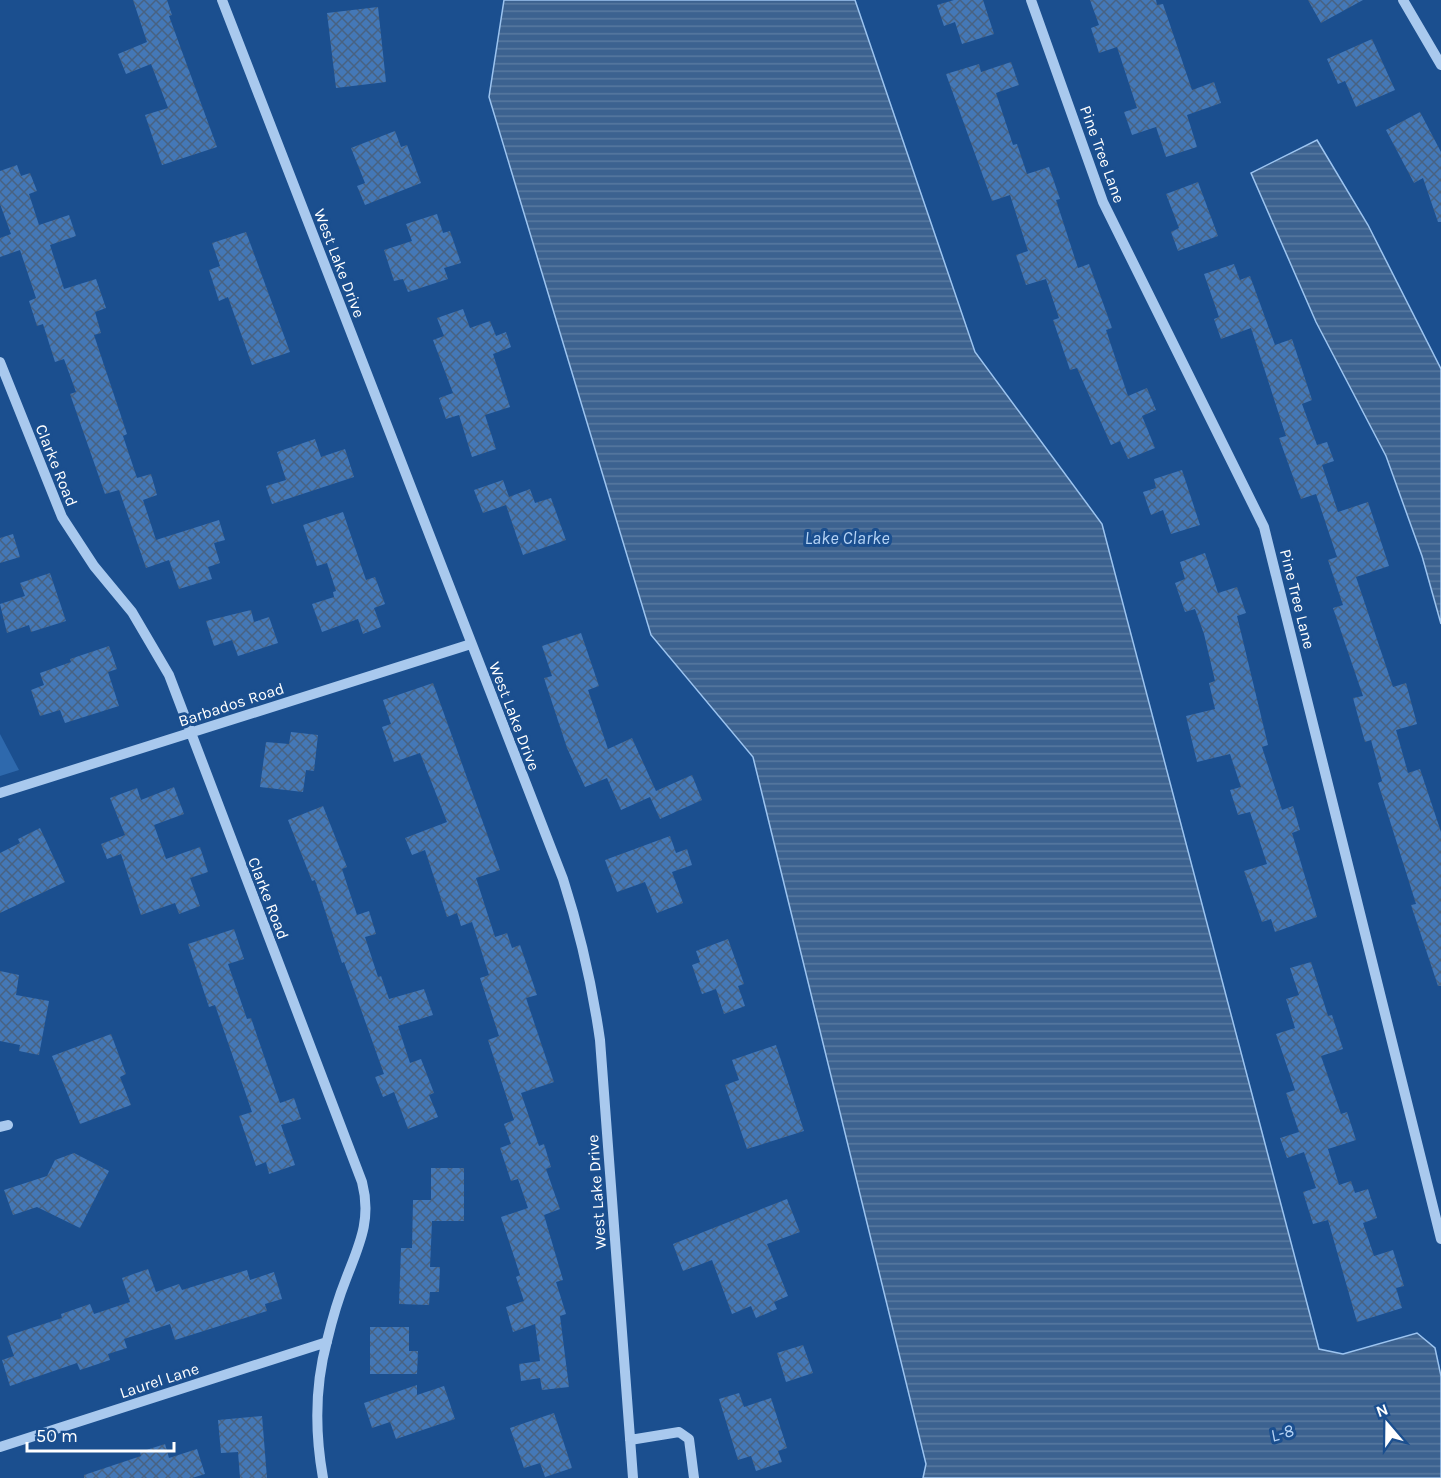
<svg xmlns="http://www.w3.org/2000/svg" width="1441" height="1478" font-family="Karla,sans-serif">
  <defs>
    <pattern id="water-rules" width="6" height="5" patternUnits="userSpaceOnUse" patternTransform="scale(1.5)"><rect width="6" height="5" fill="#3c6290"/><path d="M0 2.5h6" fill="none" stroke="#597aa1"/></pattern>
    <pattern id="building-cross-hatch" width="8" height="8" patternUnits="userSpaceOnUse" patternTransform="scale(1.5)"><rect width="8" height="8" fill="#4478b7"/><path d="M0 0l8 8M0 8l8-8" fill="none" stroke="#486282"/></pattern>
  </defs>
  <rect width="100%" height="100%" fill="#1b4f8f"/>
  <path fill="#2e69ad" d="M0 734 19 770 0 776Z"/>
  <path fill="url(#water-rules)" stroke="#9cc4f0" stroke-width="1.5" d="M504 0H855L975 352 1102 524 1319 1349 1343 1354 1417 1333 1435 1348 1441 1376V1478H923L926 1464 753 757 651 635 489 97Z
    M1317 140 1368 225 1441 369V624L1422 556 1386 456 1316 322 1251 173Z"/>
  <path fill="url(#building-cross-hatch)" d="M133 0H167L172 15 169 16 217 147 162 165 145 115 168 108 151 64 126 74 118 54 147 42Z
    M954 0H983L994 34 962 44 955 22 944 26 937 5Z
    M1090 0H1156L1157 5 1163 4 1192 90 1214 82 1221 103 1187 115 1197 147 1166 157 1156 127 1132 135 1124 112 1137 108 1117 47 1099 53 1091 28 1099 25Z
    M1308 0H1363L1321 23Z
    M378 7 386 82 336 88 327 13Z
    M1372 39 1395 90 1356 107 1345 81 1338 84 1327 59Z
    M1011 62 1019 85 996 93 1013 145 1017 144 1027 174 1049 167 1060 199 1056 200 1078 268 1089 264 1103 303 1112 328 1106 330 1128 396 1147 388 1156 410 1142 416 1155 448 1128 459 1120 441 1111 445 1077 368 1070 370 1053 320 1059 318 1046 279 1026 285 1016 255 1028 251 1010 195 992 201 946 74 979 64 981 72Z
    M1420 112 1441 152V222H1438L1423 178 1414 183 1386 130Z
    M395 131 401 147 407 145 421 183 365 205 357 186 365 183 351 148Z
    M17 165 21 176 30 173 37 191 29 194 39 225 69 215 76 236 50 245 64 289 96 279 106 308 95 312 101 333 94 335 127 434 123 436 137 478 151 474 157 495 143 500 156 540 219 520 225 540 214 543 220 563 208 567 212 579 179 589 169 560 146 568 119 490 105 494 70 394 76 392 64 359 55 362 43 324 37 326 29 301 36 298 20 250 0 257V238L11 234 0 204V171Z
    M1198 182 1218 236 1178 251 1171 232 1179 228 1166 194Z
    M437 214 443 233 450 231 461 263 444 268 448 279 408 292 403 279 394 281 384 250 412 241 406 224Z
    M246 232 290 352 252 365 228 297 219 301 209 270 220 266 212 243Z
    M1234 264 1240 280 1250 276 1275 345 1292 339 1312 400 1302 404 1317 445 1327 442 1334 461 1322 465 1338 512 1368 502 1389 566 1356 577 1393 687 1406 683 1417 724 1396 730 1408 773 1420 769 1441 832V986H1438L1411 905 1416 904 1378 783 1382 781 1371 740 1365 742 1353 698 1363 696 1333 608 1343 605 1328 560 1337 557 1316 494 1301 499 1279 438 1286 436 1251 328 1221 339 1214 319 1219 317 1204 274Z
    M463 309 470 328 490 321 496 336 506 332 511 347 493 354 510 407 485 415 496 449 472 457 459 415 446 419 439 398 453 393 433 340 444 336 437 318Z
    M315 439 321 457 345 449 354 477 272 504 266 486 286 480 277 452Z
    M1182 470 1200 525 1171 534 1163 510 1151 515 1143 492 1156 488 1154 479Z
    M503 480 509 497 530 489 535 503 551 498 566 540 523 555 506 505 483 513 474 490Z
    M343 512 366 580 375 577 385 604 374 608 381 627 363 634 358 619 322 632 312 604 334 597 333 592 336 591 327 563 317 566 303 525Z
    M13 534 20 557 0 563V538Z
    M1205 553 1218 593 1237 587 1246 613 1237 616 1268 745 1262 747 1282 810 1293 806 1300 830 1292 833 1317 917 1275 932 1271 919 1262 922 1244 871 1267 864 1250 812 1238 815 1230 790 1241 787 1230 754 1197 762 1186 716 1215 709 1209 683 1215 681 1204 634 1195 609 1185 612 1175 583 1185 579 1180 562Z
    M50 573 66 621 31 632 29 625 7 633 0 604 25 596 20 583Z
    M251 610 254 622 269 617 278 643 238 656 232 640 214 646 206 621Z
    M581 633 599 686 588 690 608 749 632 738 656 791 692 775 702 800 660 819 650 797 621 810 607 778 585 787 567 748 544 678 552 676 542 646Z
    M109 646 117 669 108 672 119 706 65 723 60 710 40 716 31 690 44 685 40 673 71 662 70 659Z
    M433 683 500 870 476 878 495 937 507 933 512 948 520 945 537 995 526 998 554 1082 521 1093 539 1146 544 1144 551 1167 546 1169 560 1209 544 1215 563 1280 556 1282 566 1314 560 1316 569 1387 542 1390 540 1378 521 1381 519 1364 540 1361 535 1324 513 1332 506 1307 524 1301 516 1277 520 1275 501 1217 528 1208 518 1179 511 1181 500 1148 511 1144 504 1124 514 1120 488 1040 499 1036 480 978 489 975 472 922 461 926 457 913 447 917 425 850 412 855 405 838 447 822 420 753 394 762 382 727 391 724 383 700Z
    M291 732 318 735 314 771 306 770 303 792 260 787 266 742 289 744Z
    M174 787 184 814 154 825 166 859 200 847 208 872 190 878 200 906 179 914 175 903 141 915 121 854 107 859 101 844 125 835 110 798 137 788 141 800Z
    M323 806 347 867 342 869 357 915 369 911 376 934 365 937 378 977 381 976 389 999 424 989 433 1015 398 1026 410 1063 421 1059 434 1093 429 1095 438 1117 408 1129 394 1092 383 1097 375 1077 384 1074 344 962 342 963 315 880 312 881 288 820Z
    M40 828 65 882 0 913V853L20 843 18 839Z
    M670 836 676 853 687 849 692 865 672 872 683 903 657 913 645 882 617 892 605 860Z
    M234 929 244 959 228 964 247 1019 251 1018 280 1103 294 1098 301 1119 281 1125 295 1165 269 1174 266 1162 256 1166 239 1116 252 1112 215 1005 209 1007 188 944Z
    M728 939 744 984 738 986 745 1006 724 1014 716 989 702 994 692 965 700 962 696 951Z
    M1311 962 1328 1016 1332 1015 1343 1049 1321 1056 1341 1114 1347 1112 1356 1140 1328 1149 1339 1185 1351 1181 1355 1193 1368 1189 1377 1218 1363 1223 1374 1256 1393 1250 1404 1286 1396 1288 1402 1308 1357 1322 1328 1220 1313 1224 1303 1192 1316 1188 1304 1152 1287 1158 1280 1138 1299 1132 1286 1093 1295 1090 1276 1034 1295 1028 1286 999 1299 995 1290 968Z
    M0 971 19 975 16 995 49 1001 39 1055 19 1051 20 1045 0 1041Z
    M111 1034 126 1074 120 1077 131 1105 80 1124 52 1056Z
    M776 1045 804 1131 747 1149 725 1085 739 1080 732 1060Z
    M74 1153 109 1171 80 1228 37 1207 13 1215 4 1190 47 1176 55 1160Z
    M431 1168H464V1221H432L430 1267H440L439 1292H430L429 1305 399 1304 401 1248H412L413 1200H431Z
    M787 1199 800 1232 767 1244 788 1296 774 1302 777 1309 756 1318 751 1306 732 1314 712 1260 683 1271 673 1244Z
    M148 1269 156 1292 179 1284 182 1290 247 1270 250 1280 274 1272 282 1299 265 1304 267 1311 175 1340 170 1324 124 1339 127 1348 108 1354 110 1360 80 1370 77 1363 10 1386 2 1360 14 1356 7 1336 62 1318 61 1314 90 1304 94 1314 130 1302 122 1278Z
    M370 1327H409V1351H418L417 1374H370Z
    M803 1345 813 1373 786 1382 777 1353Z
    M417 1385V1395L444 1386 455 1419 396 1439 390 1422 372 1428 364 1403Z
    M739 1393 744 1407 771 1398 787 1448 778 1451 782 1462 756 1471 751 1456 738 1460 719 1399Z
    M554 1413 572 1468 545 1477 540 1463 524 1468 510 1428Z
    M262 1416 267 1478H240L238 1452 221 1453 218 1420Z
    M165 1444 169 1458 197 1449 205 1474 192 1478H84V1475L141 1456 140 1452Z"/>
  <g fill="none" stroke-linecap="round" stroke-linejoin="round">
    <path stroke="#a9c9ee" stroke-width="10" d="M222 0 563 879C580 932 592 984 600 1040L633 1478
      M1031 0 1103 202 1264 527 1441 1239
      M1403 0 1441 65
      M0 362 62 517 94 566 132 612 169 675 362 1182C372 1220 359 1245 346 1279 338 1299 332 1320 327 1341 315 1385 315 1433 323 1478
      M0 793 471 644
      M0 1127 8 1125
      M630 1440 679 1432 689 1439 694 1478
      M0 1447 327 1342"/>
  </g>
  <g text-anchor="middle" stroke-width="6" stroke-linejoin="round" paint-order="stroke">
    <g font-size="16" fill="#fff" stroke="#1b4f8f">
      <text transform="translate(1103 154) rotate(70)" y="6">Pine Tree Lane</text>
      <text transform="translate(340 263) rotate(69)" y="6">West Lake Drive</text>
      <text transform="translate(57 465) rotate(68)" y="6">Clarke Road</text>
      <text transform="translate(1298 599) rotate(76)" y="6">Pine Tree Lane</text>
      <text transform="translate(231 704) rotate(-18)" y="6">Barbados Road</text>
      <text transform="translate(515 716) rotate(69)" y="6">West Lake Drive</text>
      <text transform="translate(269 898) rotate(69)" y="6">Clarke Road</text>
      <text transform="translate(596 1192) rotate(-94)" y="6">West Lake Drive</text>
      <text transform="translate(159 1380) rotate(-18)" y="6">Laurel Lane</text>
    </g>
    <g font-size="18" font-style="italic" fill="#b5d3f5" stroke="#1b4f8f">
      <text x="847" y="544">Lake Clarke</text>
      <text transform="translate(1282 1433) rotate(-16)" y="6">L-8</text>
    </g>
  </g>
  <g transform="translate(1387 1424) rotate(340)" stroke="#1b4f8f" stroke-width="4.5" paint-order="stroke">
  <path d="M0-4.5L10 22L0 15L-10 22Z" fill="#ffffff"/>
  <text y="-9" font-size="16" font-weight="bold" text-anchor="middle" fill="#ffffff">N</text>
  </g>
  <path d="M27 1442v9h147v-9" fill="none" stroke="#ffffff" stroke-width="3"/>
  <text x="36" y="1442" font-size="18" fill="#ffffff" stroke="#1b4f8f" stroke-width="4.5" paint-order="stroke">50 m</text>
</svg>
